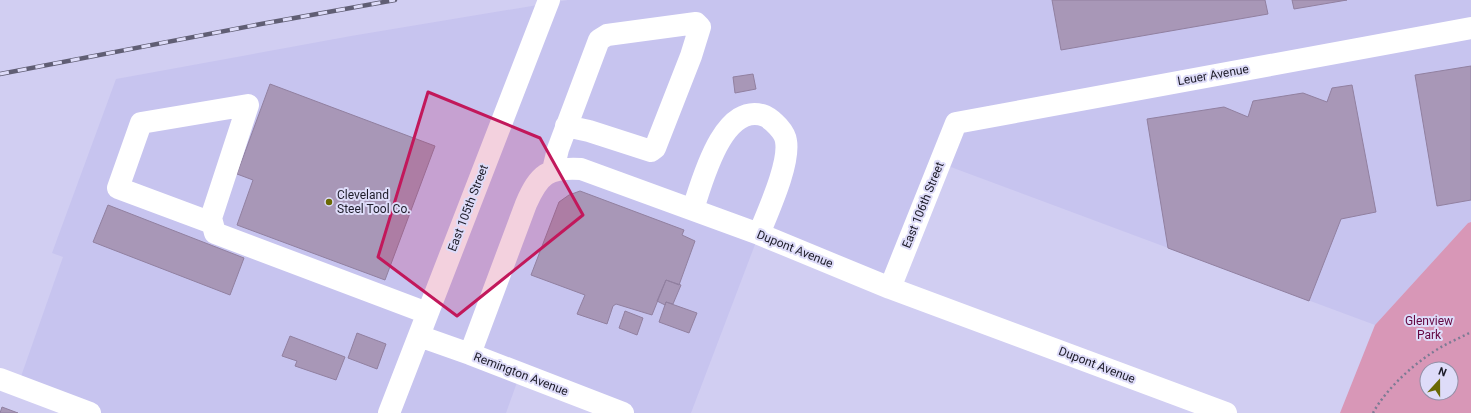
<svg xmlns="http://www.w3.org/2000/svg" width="1471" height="413" font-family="Roboto,sans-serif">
  <rect width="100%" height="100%" fill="#d1cef2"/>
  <path fill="#c7c4ef" d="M568 0H1471V222L1468 223 1375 325 940 163 890 288 759 234 691 413H623L520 374 506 413H90L18 385 63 257 52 253 116 79 351 36Z"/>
  <path fill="#d897b7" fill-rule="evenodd" d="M1471 222V413H1340L1375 325 1468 223ZM1427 369H1451V393H1427Z"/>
  <path fill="#a897b7" stroke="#9180a0" d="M1052 0H1265L1268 14 1061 50Z
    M1292 0H1347L1294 9Z
    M1471 66V200L1437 206 1415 75Z
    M753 74 756 89 735 93 733 77Z
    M270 84 435 146 385 280 237 225 253 180 237 174Z
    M1352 85 1376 212 1341 219 1309 301 1168 248 1147 119 1224 107 1248 117 1253 101 1303 93 1327 102 1332 88Z
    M580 191 684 230 682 235 695 241 679 285 666 280 652 315 616 304 613 306 607 324 577 314 585 295 531 275 559 202 569 195Z
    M108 205 244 258 230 295 93 242Z
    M666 280 681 285 673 304 666 302 665 305 657 301Z
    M666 302 697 313 689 333 659 322Z
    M625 311 643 318 637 335 619 328Z
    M357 333 386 344 377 369 348 358Z
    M290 336 345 357 336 380 295 366 297 361 282 356Z
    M2 407 18 413H0Z"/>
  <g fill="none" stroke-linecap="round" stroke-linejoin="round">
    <path stroke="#7d7b94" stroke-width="2.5" stroke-dasharray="2 3" stroke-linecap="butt" d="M1373 413C1387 387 1418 360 1443 346 1452 341 1462 337 1471 332"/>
    <path stroke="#fff" stroke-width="22" d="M553 170 558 149 599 40 607 35 696 23 700 27 691 56 655 148 651 151 589 131 566 126
      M693 209C702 182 723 100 765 116 773 120 785 132 786 141 790 164 768 211 759 234
      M212 223 118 188 141 123 248 105 211 218 215 233 427 313
      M890 288 956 123 1471 28
      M419 336 470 354 623 413
      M470 354 526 204C539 174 548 167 581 169L759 234 890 288 1226 413
      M0 379 90 413
      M389 413 549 0"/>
    <g stroke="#605e74" stroke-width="4.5">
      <path id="rail" d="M0 74 261 24 395 0"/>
    </g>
    <use href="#rail" stroke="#dedcf9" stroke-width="3" stroke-dasharray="9" stroke-linecap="butt"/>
  </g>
  <path fill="#c2185b" fill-opacity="0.2" stroke="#c2185b" stroke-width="3" stroke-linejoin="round" d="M428 92 540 138 583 215 457 316 378 257Z"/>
  <circle fill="#6a6903" stroke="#dedcf9" stroke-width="1.5" cx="329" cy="202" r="4"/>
  <g text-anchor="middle" stroke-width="4" stroke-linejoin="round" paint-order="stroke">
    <g font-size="12" fill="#1d1c29" stroke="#dedcf9">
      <text transform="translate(1213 75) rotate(-10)" y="4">Leuer Avenue</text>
      <text transform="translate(923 205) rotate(-68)" y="4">East 106th Street</text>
      <text transform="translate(468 208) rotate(-69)" y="4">East 105th Street</text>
      <text transform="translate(795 249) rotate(22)" y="4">Dupont Avenue</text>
      <text transform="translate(1097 365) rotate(21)" y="4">Dupont Avenue</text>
      <text transform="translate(521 374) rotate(21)" y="4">Remington Avenue</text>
    </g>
    <g font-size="12" fill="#1d1c29" stroke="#dedcf9" text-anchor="start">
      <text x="337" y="199">Cleveland<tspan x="337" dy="14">Steel Tool Co.</tspan></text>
    </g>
    <g font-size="12" fill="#630842" stroke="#dedcf9">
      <text x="1429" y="325">Glenview<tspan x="1429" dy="14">Park</tspan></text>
    </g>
  </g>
  <g transform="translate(1439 381) rotate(21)"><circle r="19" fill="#dedcf9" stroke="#918fa6"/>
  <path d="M0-3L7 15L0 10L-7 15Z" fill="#6a6903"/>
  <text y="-6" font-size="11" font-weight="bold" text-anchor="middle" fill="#1d1c29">N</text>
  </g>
</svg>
